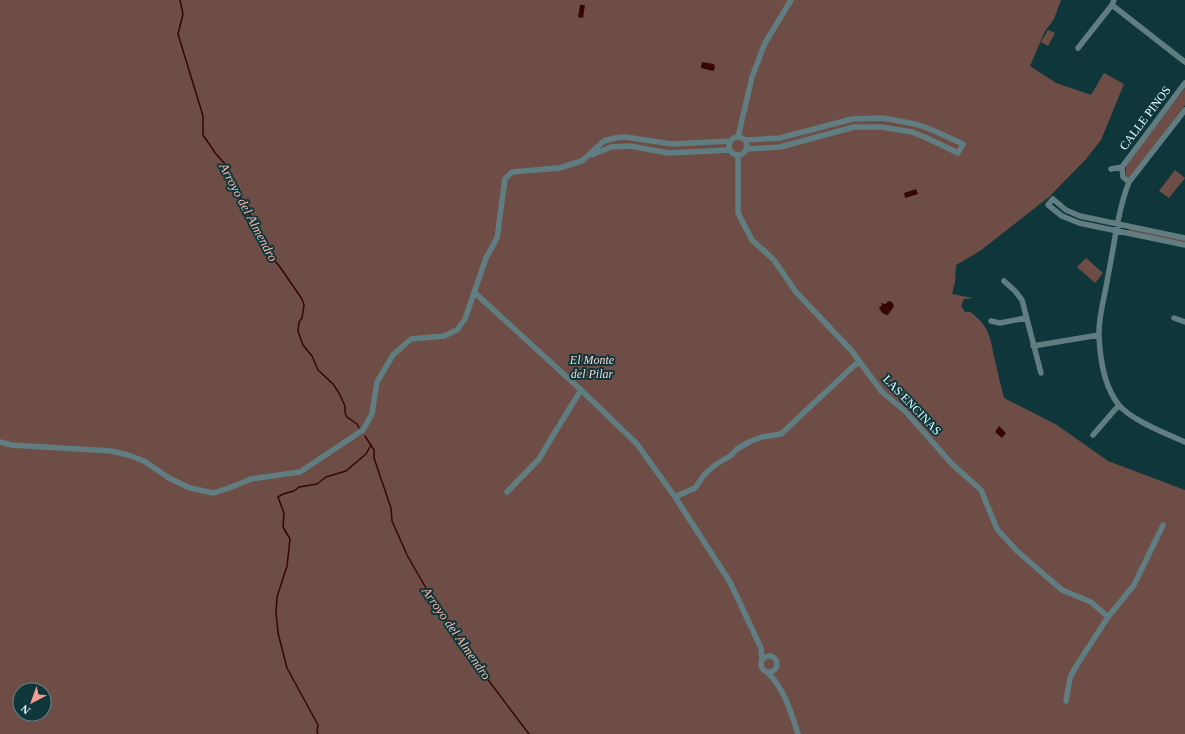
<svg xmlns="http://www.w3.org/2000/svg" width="1185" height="734" font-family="'Times New Roman',serif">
  <rect width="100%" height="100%" fill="#0f373b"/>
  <path fill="#6f4d47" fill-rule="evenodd" d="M0 0H1061L1054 19 1045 31 1030 66 1056 83 1091 95 1104 73 1124 84 1101 140 1086 159 1049 197 980 251 956 265 955 282 952 294 973 298 964 299 961 306 965 312C970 311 973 313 976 317 991 329 991 344 995 361 998 374 1001 386 1004 398L1057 425 1108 461 1185 490V734H0ZM20 690H44V714H20Z
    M1048 30 1055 33 1048 46 1041 42Z
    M1185 88V105L1129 179 1126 176V165Z
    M1175 170 1185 178 1169 198 1159 191Z
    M1130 229 1185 240V243L1129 232 1128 230Z
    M1086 258 1103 273 1095 283 1077 267Z"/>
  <path fill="#360603" d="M580 5H585L583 18 578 17Z
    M702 62 714 64 715 68 713 71 701 68Z
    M916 189 918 194 905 198 904 193Z
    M889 301 892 302 894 306 888 315C883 315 880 311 879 307L882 306 881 303 885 304Z
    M999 426 1006 433 1002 438 995 432Z"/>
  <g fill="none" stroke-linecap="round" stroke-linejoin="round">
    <path stroke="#360603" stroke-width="1.5" d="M180 0 183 14 178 34 203 116V135L216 154 225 164 239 190 242 203 250 215 268 253 280 267 302 299 304 305 302 318 299 322 298 331 303 345 312 356 318 370 333 384 339 393 345 406V413L347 417 357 424 359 428
      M365 436 374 450V458L391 508 392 521 407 555 438 609 470 656 529 734
      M318 734 317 731 318 725 287 668 278 633 276 612 277 597 287 566 290 539 283 527 284 513 278 497 283 494 294 491 299 487 317 484 326 477 346 471 366 454 371 445"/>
    <path stroke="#607e81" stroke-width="5.5" d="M1112 5 1185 62
      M1078 48 1112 5 1114 0
      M1185 110 1129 182C1118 209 1114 247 1108 276 1105 296 1098 317 1099 336 1100 359 1104 387 1119 405 1131 420 1167 434 1185 442
      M738 137 752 77 765 43 791 0
      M729 146a9 9 0 1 1 18 0a9 9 0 1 1-18 0Z
      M745 140 780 138 852 119 883 118 915 124 930 129 963 144 958 153 927 138 912 132 881 127H854L780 147 746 149
      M592 155 611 147 630 146 668 153 730 150
      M738 155V213L752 240 774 260 796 292 851 350 882 392 905 411 952 464 981 490 997 529 1017 551 1062 590 1091 602 1108 617
      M1122 167 1123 177 1129 182
      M1111 169 1122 167 1185 83
      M1185 238 1080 216 1066 210 1053 199 1048 205 1062 216 1079 223 1185 245
      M1004 281 1015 291 1022 300 1041 373
      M474 292 581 390 637 444 675 497 730 582 761 648 762 661
      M1174 318 1185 322
      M991 321 1000 323 1026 318
      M1033 346 1099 335
      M1093 435 1119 405
      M0 442 11 445 111 451 128 455 144 461 169 478 190 488 213 493 229 488 251 479 300 472 363 430 372 414 377 382 393 355 411 339 444 336 457 330 465 319 486 258 497 238 505 179 512 172 559 168 582 161 604 141 615 138 625 137 672 144 730 141
      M507 492 539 459 552 437 581 390
      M675 497 695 488 704 475 715 465 730 456 737 449 749 442 762 437 781 434 859 361
      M761 664a8 8 0 1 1 16 0a8 8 0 1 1-16 0Z
      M767 672C784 688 791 712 798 734
      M1066 701 1070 678 1075 668 1108 617 1134 585 1163 525"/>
  </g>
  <g text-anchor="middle" stroke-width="4" stroke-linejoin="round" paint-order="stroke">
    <g font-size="12" fill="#e5fafc" stroke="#0f373b">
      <text transform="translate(1145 118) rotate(-53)" y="4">CALLE PINOS</text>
      <text transform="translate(912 405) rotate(46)" y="4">LAS ENCINAS</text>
    </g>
    <g font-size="12" font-style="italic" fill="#f7d3cc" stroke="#0f373b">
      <text x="592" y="364">El Monte<tspan x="592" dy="14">del Pilar</tspan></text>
    </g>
    <g font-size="13" font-style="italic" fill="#fdb6aa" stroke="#0f373b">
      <text transform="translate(249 212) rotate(62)" y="5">Arroyo del Almendro</text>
      <text transform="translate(457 633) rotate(55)" y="5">Arroyo del Almendro</text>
    </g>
  </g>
  <g transform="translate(32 702) rotate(221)"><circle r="19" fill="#0f373b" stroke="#658588"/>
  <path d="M0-3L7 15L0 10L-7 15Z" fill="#f59d8e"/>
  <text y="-6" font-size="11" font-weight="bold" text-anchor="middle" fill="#e5fafc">N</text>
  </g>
</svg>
